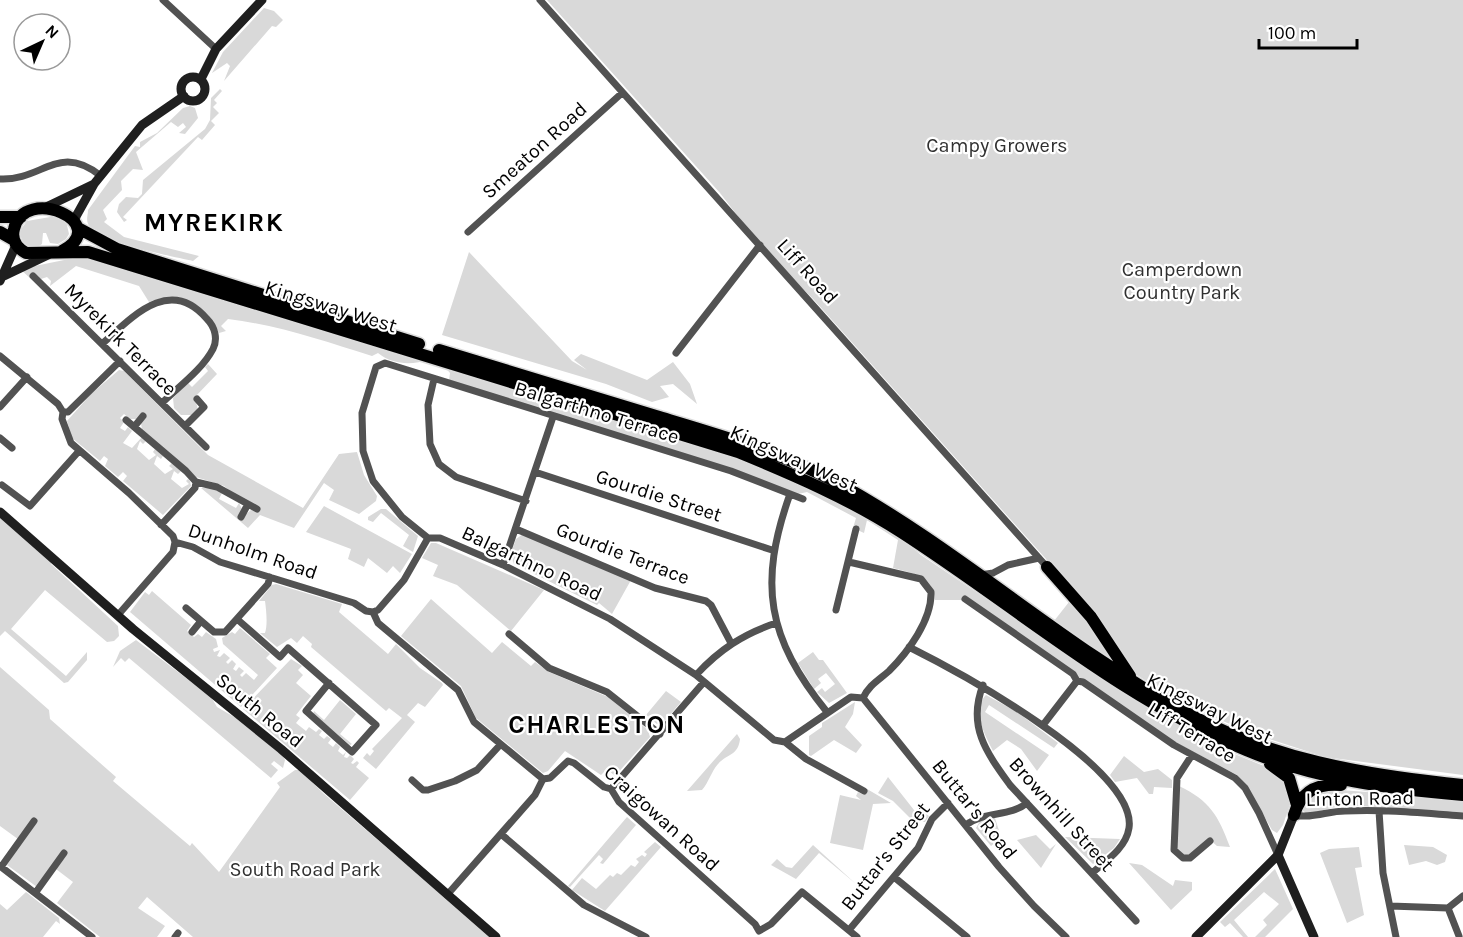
<svg xmlns="http://www.w3.org/2000/svg" width="1463" height="937" font-family="Karla,sans-serif">
  <rect width="100%" height="100%" fill="#fff"/>
  <path fill="#d9d9d9" d="M547 0H1463V775L1325 757 1254 734 1182 704 1137 675 1089 607 814 300 760 245 720 193Z
    M264 8 274 11 283 20 276 27 272 26 224 81 230 66 227 63 212 73 223 52Z
    M220 89 222 91 214 100 217 103 213 107 219 113 211 121 215 125 202 140 198 137 123 217 127 220 124 222 117 212 119 204 126 197 138 198 142 194 143 180 205 129 210 120 211 98Z
    M190 106 195 108 198 118 185 134 179 133 186 127 183 123 178 127 171 122 136 152 143 170 133 169 121 181 122 190 103 210 107 219 104 222 124 237 199 256 193 261C172 256 98 243 88 224 86 219 88 215 88 210L135 146 140 147V142L157 133 183 108Z
    M56 216 66 221 69 234 66 239 58 244 50 243 46 233H43L42 244 36 248 24 245 19 232 27 221Z
    M469 252 572 361 587 370 574 360 581 354 647 380 673 362 690 384 697 404 673 384 660 386 669 397 652 402 606 384 442 335Z
    M80 257 97 261 429 360C411 365 393 365 378 353L372 356C324 341 278 325 228 319L221 326 226 331 219 333C204 305 180 290 149 302L139 286 76 266 50 286 51 281 47 277 41 279 35 274 30 278 20 269 74 258 80 259Z
    M208 364 217 374 195 397 198 410 193 415H181L174 408 173 398 188 383 192 387 208 371 205 367Z
    M443 365C510 386 577 407 644 428 739 458 844 489 921 555L1126 693 1186 729 1237 755 1281 773 1293 795 1283 825 1277 833 1272 830 1247 786 1237 775 1175 742 963 600H935C933 575 914 574 893 568L898 540 867 520 864 533 853 528 856 518 807 492 798 494 732 469 449 381 450 373Z
    M119 370 124 371 208 455 303 508 339 454 357 452 364 475 377 496 376 501 359 514 329 500 334 490 324 483 294 528 260 515 248 528 201 488H213L222 493 219 499 236 508 239 503 245 515 251 510 256 511 224 486 196 477 142 430 141 423 137 419H130L124 414 120 418 124 422 120 428 125 431 128 427 132 431 123 443 132 448 142 437 146 441 143 444 140 441 137 449 149 460 156 455 153 452 155 449 163 456 161 459 157 456 154 464 165 474 173 469 169 466 172 463 181 471 178 474 174 471 171 479 182 488 189 484 186 481 188 479 190 481 191 486 163 515 123 481 127 476 123 472 118 477 105 466 108 459 104 456 100 461 72 438 67 421 91 394Z
    M324 506 412 554 400 573 393 566 387 573 368 558 364 567 348 559 351 549 306 532Z
    M381 509H386L418 536 413 552 403 546 409 535 381 513 373 522 368 520V517Z
    M0 512 55 559 51 564 118 626 119 636 114 641 107 642 45 590 11 629 66 676 87 652V660L68 682 64 683 5 631 0 636Z
    M523 534 631 580 612 614 599 603 597 605 514 564 510 555 516 539Z
    M431 543H436L544 590 511 631 457 585 433 576 438 565 422 558Z
    M276 584 342 604 339 612 388 654 396 644 420 668 442 683 443 685 425 707 418 703 407 715 415 722 376 769 363 758 367 753 370 756 374 751 372 749 402 718 389 708 386 711 311 647 312 644 303 636 297 643 291 638 277 647 260 633H265C268 624 266 609 265 601H259L272 585Z
    M152 591 191 625 187 631 194 637 198 634 202 637 206 632 216 639 218 647 213 649 214 652 220 650 217 656 220 657 224 653 230 658 226 662 228 664 232 660 236 664 233 669 236 671 239 667 244 671 240 675 242 677 246 673 254 680 258 675 223 644 222 638 232 632 235 634 240 628 270 654 266 658 277 668 241 707 130 612 145 592 149 595Z
    M431 599 492 653 502 642 531 666 535 662 549 672 608 697 648 730 650 737 615 776 607 769 601 775 565 751 548 771 543 773 476 718 461 686 401 636Z
    M1069 602 1092 625 1119 667 1054 621Z
    M136 640 211 697 217 707 236 718 283 756 285 760 283 768 274 761 271 764 278 770 271 778 129 658 125 662 121 658 113 667 120 651Z
    M813 652 819 660H823L847 693 829 703 817 692 822 688 825 692 835 684 826 673 818 679 821 683 814 689 798 663Z
    M291 659 302 666 298 670 303 675 296 683 311 696 296 715 300 718 296 723 306 731 309 727 316 732 319 729 322 731 319 735 324 739 327 736 331 739 328 743 333 747 336 743 340 747 338 751 343 755 346 752 344 757 347 758 350 755 354 759 351 763 353 764 357 761 359 763 356 767 369 778 350 800 243 709Z
    M0 667 49 710 50 719 116 777 113 781 190 846 192 843 219 872 280 787 277 783 295 770H300L323 793 491 937H193L147 897 138 908 165 926 157 937H100L57 903 73 882 52 866 37 887 7 865 22 842 0 826Z
    M666 691 681 702 664 722 657 724 646 715Z
    M986 695 1017 712 1058 743 1054 748 989 705 985 712 1049 755 1037 771 1021 749 1007 740 993 751C985 735 971 710 986 695Z
    M340 700 356 714 340 734 352 744 350 745 313 714 314 711 324 720Z
    M855 702 853 714 845 727 862 745 856 753 834 740 811 756 809 755V736L822 727V723Z
    M737 734 740 739C738 756 728 753 718 764 711 772 709 782 702 790L687 791Z
    M1124 756 1144 772 1158 769 1172 780V788L1154 787 1153 794H1149L1137 778 1115 782 1110 775Z
    M888 777 914 810 918 812 920 809 929 816 925 822H914L893 801 878 793Z
    M1179 786C1210 801 1218 815 1230 847L1217 846 1209 839 1193 854 1185 856 1178 851 1176 843Z
    M867 789 891 803 873 804 863 850 830 843 840 795 861 800 856 796 858 792 864 795Z
    M1340 790 1463 799V813L1344 805 1307 814 1301 809 1310 792Z
    M627 817 636 825 603 864 600 863 603 859 599 855 570 887 568 886Z
    M995 818 1001 837 991 846 976 828 980 821Z
    M1036 835 1050 849 1056 844 1041 868 1017 840Z
    M1065 837 1120 839 1114 848 1093 864Z
    M655 842 661 847 605 911 572 890 582 878 596 889 610 875 613 877 617 873 621 875 631 865 635 867 639 862 636 859 642 855 645 857 647 854 644 852Z
    M813 845 856 884 819 853 796 879 771 865 777 859 786 867 792 868Z
    M1404 845 1433 847 1447 855 1445 862 1437 865 1426 861 1409 865Z
    M1359 847 1362 867 1355 868 1364 915 1347 923 1320 853 1329 849Z
    M1129 863 1142 865 1173 886 1175 880 1192 882V890L1171 910Z
    M1275 869 1293 909 1265 937H1255L1267 925 1263 920 1279 904 1264 892 1234 920 1248 937H1243L1230 923 1225 927 1220 922Z
    M26 892 59 918 60 924 56 921 43 937H0V904L7 910Z"/>
  <g fill="none" stroke-linecap="round" stroke-linejoin="round">
    <g stroke="#dbdbdb" stroke-width="15">
      <path id="highway" d="M0 217H21
        M78 228 117 249 419 344
        M0 232 14 240
        M62 251C114 223 24 184 14 229 11 240 17 248 26 253L88 252 738 452C794 475 850 499 901 532 1016 606 1119 697 1246 750 1315 779 1389 789 1463 795
        M439 350C511 372 583 394 656 416 716 434 780 452 836 482 957 548 1060 643 1181 710 1270 759 1363 775 1463 785
        M1047 567 1091 617 1130 676
        M1270 764 1289 778 1297 805
        M1294 815C1301 791 1317 783 1341 785"/>
    </g>
    <path stroke="#525252" stroke-width="7" d="M163 0 216 49
      M540 0 1047 567
      M0 179C43 181 58 142 101 176
      M468 232 622 93
      M33 276 206 447
      M102 344C132 317 170 275 207 319 215 327 218 339 213 349 202 370 178 387 162 403
      M676 353 760 245
      M0 356 58 404 63 412 62 419 71 443 129 493 173 536 175 542 193 547 220 562 354 603 366 611 373 612 378 623 458 690 474 722 543 779
      M434 379 428 405 430 444 439 464 456 477 526 501
      M0 407 27 377
      M63 412H68L120 361
      M126 420 186 471 196 482 195 488 161 525
      M185 426 204 407 197 399
      M134 427 143 416
      M0 438 12 448
      M535 472 772 550
      M196 482 217 487 257 509
      M2 485 30 506 79 451
      M790 494C758 584 767 638 827 712
      M241 517 248 504
      M516 529 655 588 706 601 711 605 731 643
      M849 562 921 579 931 592C932 620 908 652 889 671 879 680 869 685 863 698
      M503 565 553 417
      M981 575 993 573 1008 565 1039 558
      M965 599 1073 674 1077 681 1083 682 1174 745 1235 778 1245 788 1259 813 1278 855
      M186 608 214 632H225L268 584 270 577
      M836 610 856 529
      M373 612 378 610 404 580 428 538
      M118 615 173 552 175 542
      M237 619 280 657 288 648 376 725 352 752 306 711 329 683
      M192 632 201 621
      M509 634 549 668 607 692 660 734
      M909 647C957 671 1138 768 1129 828 1126 848 1106 861 1092 873
      M696 675C719 650 743 634 776 623
      M983 685C967 726 986 752 1010 785L1136 921
      M863 698 999 867 1034 906 1066 937
      M1043 725 1077 681
      M785 742 774 740 696 675 610 619 503 565 440 538H428L402 517 373 481 363 451 362 413 376 367 385 363 731 471 803 499
      M785 742 806 759 864 791
      M785 742 851 697 863 698
      M1192 755 1177 778 1174 850 1183 858H1190L1210 841
      M543 779 550 778 568 761 574 763 604 787 611 789 619 802 755 924 759 931
      M412 780 423 790H428L455 781 477 770 500 745
      M611 789 704 682
      M1379 811 1383 873 1396 937
      M1294 815C1311 819 1328 811 1345 811 1384 809 1424 813 1463 816
      M966 825C984 811 1010 817 1027 803
      M501 834 584 905 646 937
      M0 866 92 937
      M1 867 34 821
      M894 877 967 937
      M36 892 64 853
      M447 895 535 795 543 779
      M1390 906 1448 908 1463 896
      M1448 908 1459 936
      M849 930 918 848 932 819 948 803
      M759 931 771 924 802 892 857 937
      M175 937 178 933"/>
    <path stroke="#1f1f1f" stroke-width="9" d="M181 89a12 12 0 1 1 24 0a12 12 0 1 1-24 0Z
      M201 79 216 49 262 0
      M42 209 94 184
      M74 220 94 184 142 125 184 96
      M4 276 48 255
      M0 281 16 245
      M0 512 133 629 281 749 496 937
      M1278 855 1314 937
      M1196 937 1278 855 1294 815"/>
    <use href="#highway" stroke="#000" stroke-width="12"/>
  </g>
  <g text-anchor="middle" stroke-width="4.5" stroke-linejoin="round" paint-order="stroke">
    <g font-size="20" fill="#303030" stroke="#fff">
      <text x="997" y="152">Campy Growers</text>
      <text x="1182" y="276">Camperdown<tspan x="1182" dy="23">Country Park</tspan></text>
      <text x="305" y="876">South Road Park</text>
    </g>
    <g font-size="20" fill="#000" stroke="#fff">
      <text transform="translate(534 150) rotate(-42)" y="7">Smeaton Road</text>
      <text transform="translate(808 271) rotate(48)" y="7">Liff Road</text>
      <text transform="translate(331 306) rotate(17)" y="7">Kingsway West</text>
      <text transform="translate(121 339) rotate(45)" y="7">Myrekirk Terrace</text>
      <text transform="translate(597 412) rotate(17)" y="7">Balgarthno Terrace</text>
      <text transform="translate(794 458) rotate(24)" y="7">Kingsway West</text>
      <text transform="translate(659 495) rotate(18)" y="7">Gourdie Street</text>
      <text transform="translate(253 551) rotate(19)" y="7">Dunholm Road</text>
      <text transform="translate(623 553) rotate(21)" y="7">Gourdie Terrace</text>
      <text transform="translate(532 563) rotate(25)" y="7">Balgarthno Road</text>
      <text transform="translate(1210 708) rotate(26)" y="7">Kingsway West</text>
      <text transform="translate(260 710) rotate(39)" y="7">South Road</text>
      <text transform="translate(1192 732) rotate(31)" y="7">Liff Terrace</text>
      <text transform="translate(1360 798) rotate(-1)" y="7">Linton Road</text>
      <text transform="translate(975 809) rotate(51)" y="7">Buttar's Road</text>
      <text transform="translate(1062 814) rotate(48)" y="7">Brownhill Street</text>
      <text transform="translate(662 818) rotate(42)" y="7">Craigowan Road</text>
      <text transform="translate(885 856) rotate(-52)" y="7">Buttar's Street</text>
    </g>
    <g font-size="26" font-weight="bold" letter-spacing="1.5" fill="#000" stroke="#fff">
      <text x="214" y="231">MYREKIRK</text>
      <text x="597" y="733">CHARLESTON</text>
    </g>
  </g>
  <g transform="translate(42 42) rotate(44)"><circle r="28" fill="#ffffff" stroke="#999999" stroke-width="1.5"/>
  <path d="M0-4.5L10 22L0 15L-10 22Z" fill="#000000"/>
  <text y="-9" font-size="16" font-weight="bold" text-anchor="middle" fill="#000000">N</text>
  </g>
  <path d="M1259 39v9h98v-9" fill="none" stroke="#000000" stroke-width="3"/>
  <text x="1268" y="39" font-size="18" fill="#000000" stroke="#ffffff" stroke-width="4.5" paint-order="stroke">100 m</text>
</svg>
